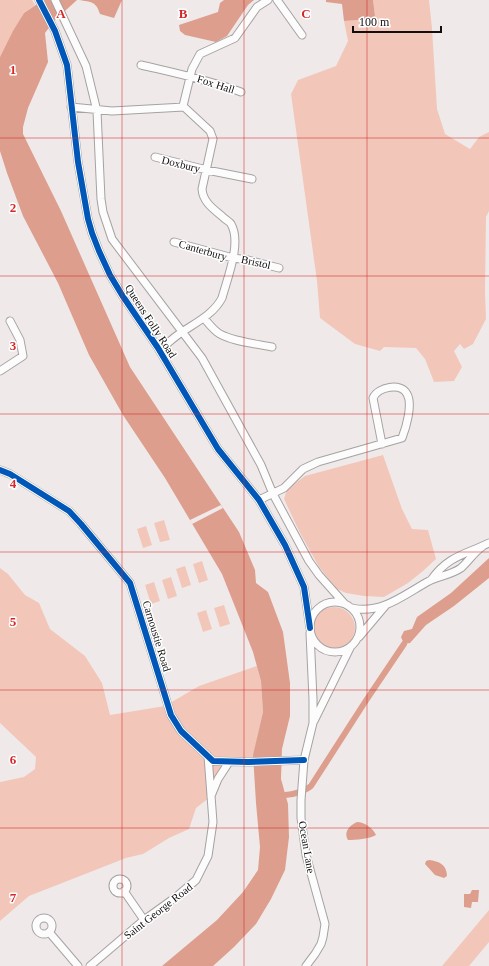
<svg xmlns="http://www.w3.org/2000/svg" width="489" height="966" font-family="'Times New Roman',serif">
  <rect width="100%" height="100%" fill="#efeae9"/>
  <path fill="#f2c7ba" d="M0 0H32L35 5 24 13 0 57Z
    M373 0H429L432 28 437 109 445 134 470 149 479 137 489 132V211L486 217 485 292 486 319 473 344 464 349 460 344 454 351 462 367 454 381 434 382 425 359 416 348 384 347 380 351 355 344 320 318 317 281 291 94 298 80 336 66 348 41 344 21 374 19 375 16Z
    M383 455 402 509 412 529 428 530 436 559 423 571 408 583 384 597 364 596 346 593 337 589 319 567 300 533 284 499 287 489 305 476Z
    M164 520 170 540 160 542 154 523Z
    M146 526 152 545 143 548 137 529Z
    M202 561 208 580 199 583 193 564Z
    M185 566 191 585 182 588 176 569Z
    M0 568 8 574 25 595 39 603 50 629 85 656 102 683 110 715 165 706 199 686 257 666 261 681 263 712 253 757 235 758 222 779 218 791 196 808 189 829 169 838 143 854 126 858 29 896 0 921V782L24 777 35 769 36 757 0 723Z
    M171 577 177 596 168 599 162 580Z
    M154 582 160 601 151 604 145 585Z
    M224 605 230 624 220 627 214 608Z
    M313 628a21 21 0 1 1 42 0a21 21 0 1 1-42 0Z
    M206 610 212 629 203 632 197 613Z
    M489 910V942L469 966H442Z"/>
  <path fill="#dd9e8d" d="M43 0H77L54 21 45 33 48 62 28 108 23 127V134L61 211 130 367 239 532 255 570 256 583 268 592 283 632 290 683V716L282 749 281 779 288 804 289 837 285 870 271 899 256 924 234 947 213 966H162L217 920 243 892 258 870 260 847 256 803 253 755 263 712 261 681 253 652 222 574 165 478 123 415 89 355 58 283 23 216 7 173 0 151V57L13 31 24 13Z
    M79 0H122L114 18 100 14C96 1 91 2 79 0Z
    M224 0H254L248 5 227 36 216 42 185 35 180 31 179 25 218 12 220 3Z
    M326 0H373L375 16 374 19 344 21 342 4 326 2Z
    M489 558V578L454 606 426 625 410 643 404 644 401 637 404 631 412 629 417 617 451 593Z
    M357 822C364 822 373 828 376 835 370 839 355 840 348 840 343 832 350 825 357 822Z
    M429 860C439 861 447 865 447 876L444 878 435 875 425 864 426 861Z
    M472 890H479L478 902H472L471 908 464 907V894H470Z"/>
  <path fill="#efeae9" d="M221 505 223 508 192 524 190 520Z"/>
  <g fill="none" stroke-linecap="round" stroke-linejoin="round">
    <path stroke="#dd9e8d" stroke-width="6" d="M285 795C293 795 305 791 311 786L365 702 404 644"/>
    <g stroke="#a6a2a2" stroke-width="9">
      <path id="minor" d="M39 0 55 31 67 65 78 162 88 219 92 233 99 251 110 275 122 295 158 348 218 449 259 500 285 545 304 587 310 628
        M55 0 86 66 97 111 101 199 103 212 112 239 202 358 261 465 273 494 309 561 319 575 344 603
        M277 0 302 35
        M141 65C175 73 209 80 241 92
        M71 107 112 111 184 107
        M155 157 207 170 252 179
        M174 242 233 258 248 260 279 268
        M204 318C208 323 212 328 217 332 228 341 258 344 272 347
        M159 350C166 345 172 339 179 334 195 323 213 315 222 298 227 279 242 243 231 224 230 222 226 220 224 218 215 210 203 203 202 189L213 139 210 131 183 106 192 69 200 54 235 38 257 7 268 0
        M0 371 23 356 20 340 10 321
        M0 470 10 474 69 511 81 524 130 583 171 715 181 731 213 761 248 762 304 760
        M259 500 284 488 303 469 318 462 402 438C406 428 413 404 407 394 401 382 378 387 373 398L382 444
        M431 580C448 556 464 555 489 543
        M310 627a25 25 0 1 1 50 0a25 25 0 1 1-50 0Z
        M352 608C381 615 405 594 429 581 439 576 451 575 461 568 469 561 474 552 483 546
        M359 637 386 605
        M314 721 350 648
        M211 796 218 779 229 762
        M113 886a7 7 0 1 1 14 0a7 7 0 1 1-14 0Z
        M124 891 144 920
        M36 926a8 8 0 1 1 16 0a8 8 0 1 1-16 0Z
        M49 932 78 966
        M90 966 144 920 176 897 196 880 208 856 213 822 208 756
        M306 966 315 954 321 944 323 937 325 924 306 855 301 818V800L304 760 313 723V699L310 633"/>
    </g>
    <use href="#minor" stroke="#fdfcfc" stroke-width="7"/>
    <g stroke="#fff" stroke-width="8">
      <path id="cycleway" d="M39 0 55 31 67 65 78 162 88 219 92 233 99 251 110 275 122 295 158 348 218 449 259 500 285 545 304 587 310 628
        M0 470 10 474 69 511 81 524 130 583 171 715 181 731 213 761 248 762 304 760"/>
    </g>
    <use href="#cycleway" stroke="#0057b8" stroke-width="6"/>
  </g>
  <path fill="none" stroke="#d62828" stroke-width="1" stroke-opacity="0.55" d="M122 0V966M244 0V966M367 0V966M0 138H489M0 276H489M0 414H489M0 552H489M0 690H489M0 828H489"/>
  <g text-anchor="middle" stroke-width="3" stroke-linejoin="round" paint-order="stroke">
    <g font-size="11" fill="#110e0d" stroke="#fff">
      <text transform="translate(216 84) rotate(18)" y="4">Fox Hall</text>
      <text transform="translate(181 164) rotate(14)" y="4">Doxbury</text>
      <text transform="translate(203 250) rotate(16)" y="4">Canterbury</text>
      <text transform="translate(256 262) rotate(12)" y="4">Bristol</text>
      <text transform="translate(151 321) rotate(57)" y="4">Queens Folly Road</text>
      <text transform="translate(157 636) rotate(73)" y="4">Carnoustie Road</text>
      <text transform="translate(307 847) rotate(80)" y="4">Ocean Lane</text>
      <text transform="translate(158 911) rotate(-38)" y="4">Saint George Road</text>
    </g>
  </g>
  <g font-size="13" text-anchor="middle" font-weight="bold" fill="#d62828" stroke="#fff" stroke-width="3" stroke-linejoin="round" paint-order="stroke">
    <text x="61" y="18">A</text>
    <text x="183" y="18">B</text>
    <text x="306" y="18">C</text>
    <text x="13" y="74">1</text>
    <text x="13" y="212">2</text>
    <text x="13" y="350">3</text>
    <text x="13" y="488">4</text>
    <text x="13" y="626">5</text>
    <text x="13" y="764">6</text>
    <text x="13" y="902">7</text>
  </g>
  <path d="M353 26v6h88v-6" fill="none" stroke="#110e0d" stroke-width="2"/>
  <text x="359" y="26" font-size="12" fill="#110e0d" stroke="#ffffff" stroke-width="3" paint-order="stroke">100 m</text>
</svg>
